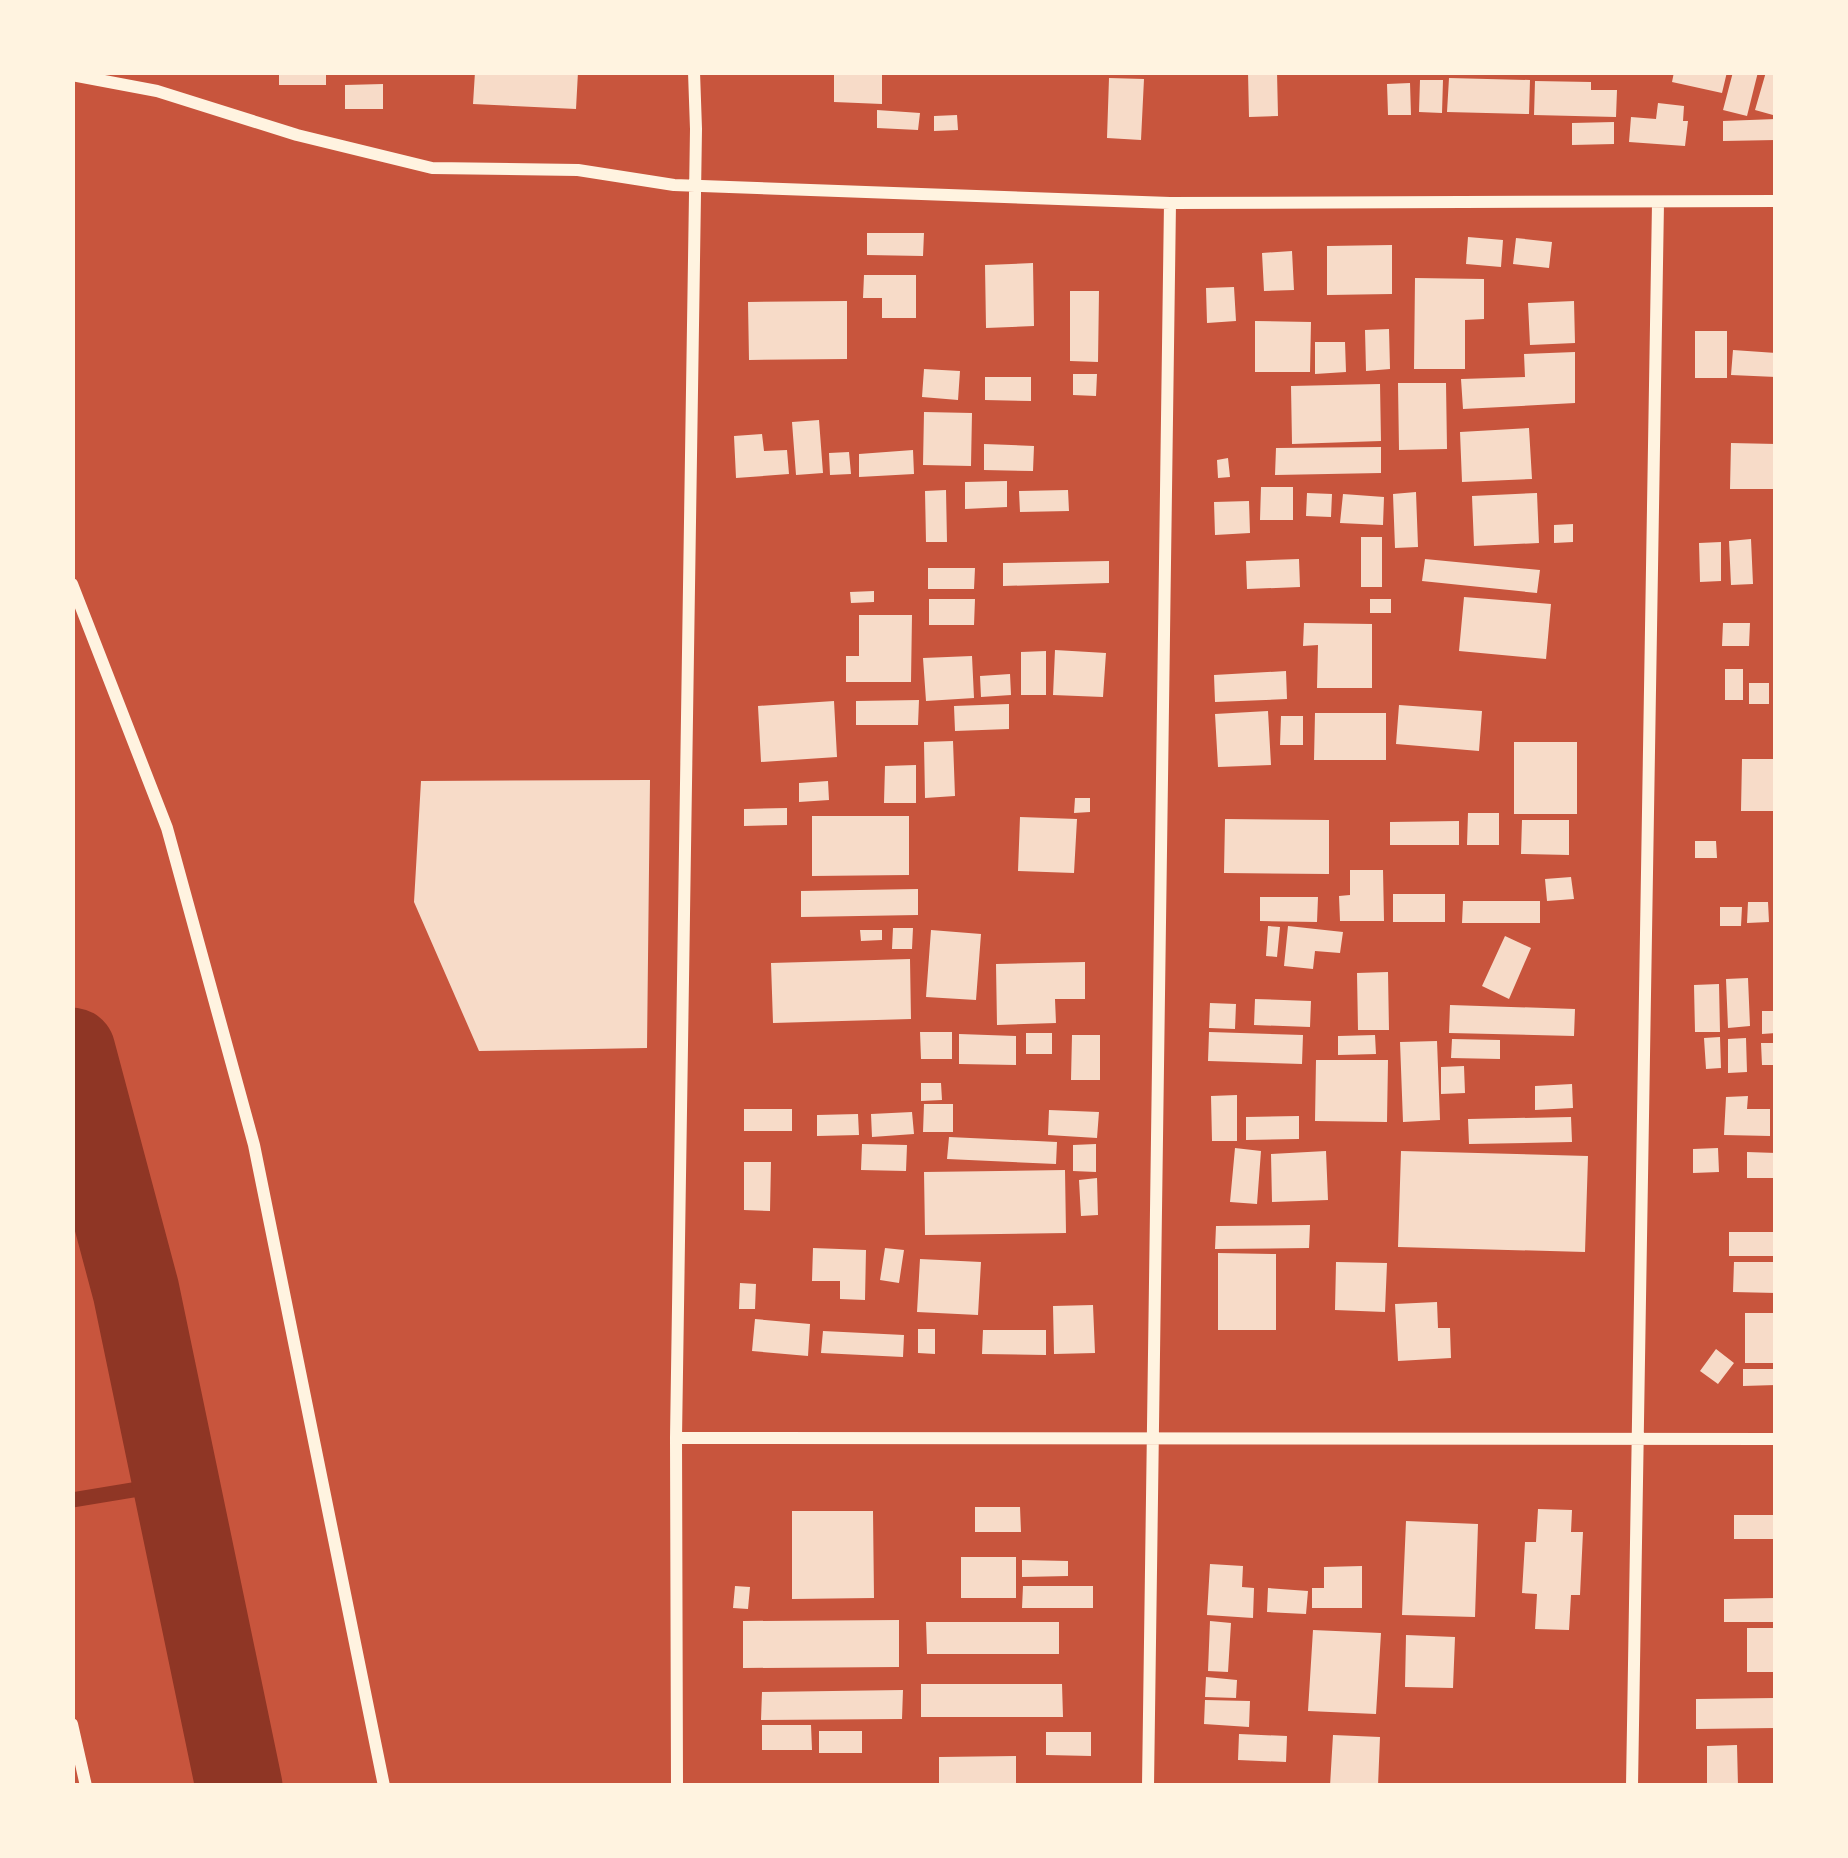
<svg xmlns="http://www.w3.org/2000/svg" width="1848" height="1858" font-family="'Open Sans',sans-serif">
  <rect width="100%" height="100%" fill="#c8553d"/>
  <g fill="none" stroke-linecap="round" stroke-linejoin="round">
    <path stroke="#8f3625" stroke-width="15" d="M72 1500 175 1483"/>
    <path stroke="#8f3625" stroke-width="87" d="M72 1051 136 1291 239 1786"/>
  </g>
  <path fill="#f7dbc8" d="M279 72H326V85H279Z
    M475 72H578L576 109 473 104Z
    M834 72H882V104L834 102Z
    M1248 72H1277L1278 116 1249 117Z
    M1674 72H1727L1722 93 1672 82Z
    M1733 72H1758L1747 116 1723 110Z
    M1766 72H1776L1773 115 1755 110Z
    M1109 78 1144 79 1141 140 1107 138Z
    M1449 78 1530 80 1529 114 1447 112Z
    M1420 80H1443L1442 113 1419 112Z
    M1535 81 1591 82V90H1617L1616 117 1534 115Z
    M1410 83 1411 115H1388L1387 84Z
    M383 84V109H345V85Z
    M1658 103 1684 106 1683 121H1688L1685 146 1629 142 1631 117 1656 119Z
    M877 110 920 113 918 130 877 128Z
    M957 115 958 130 934 131V116Z
    M1776 119V140L1723 141V121Z
    M1614 122V144L1572 145V123Z
    M867 233H924L923 256 867 255Z
    M1468 237 1503 240 1501 267 1466 264Z
    M1516 238 1552 242 1549 268 1513 264Z
    M1392 245V294L1327 295V246Z
    M1292 251 1294 290 1264 291 1262 253Z
    M1033 263 1034 326 986 328 985 265Z
    M864 275H916V318H882V298H863Z
    M1415 278 1484 279V319L1465 320V369H1414Z
    M1234 287 1236 321 1207 323 1206 288Z
    M1070 291H1099L1098 362 1070 361Z
    M847 301V359L749 360 748 302Z
    M1574 301 1575 343 1530 345 1528 303Z
    M1255 321 1311 322 1310 372H1255Z
    M1389 329 1390 369 1366 371 1365 330Z
    M1695 331H1727V378H1695Z
    M1315 342H1345L1346 372 1315 374Z
    M1733 350 1776 353V377L1731 375Z
    M1575 352V403L1463 409 1461 379 1525 377 1524 354Z
    M924 369 960 371 958 400 922 397Z
    M1073 374H1097L1096 396 1073 395Z
    M985 377H1031V401L985 400Z
    M1398 383H1446L1447 449 1399 450Z
    M1380 384 1381 441 1292 444 1291 386Z
    M924 412 972 413 971 466 923 465Z
    M819 420 823 473 796 475 792 422Z
    M1529 428 1532 479 1462 482 1460 432Z
    M762 434 764 451 787 450 789 474 736 478 734 436Z
    M1731 443 1776 444V489H1730Z
    M984 444 1034 446 1033 471 984 470Z
    M1381 447V473L1275 475 1276 448Z
    M913 450 914 474 859 477V454Z
    M849 452 851 474 830 475 829 453Z
    M1228 458 1230 477 1218 478 1217 460Z
    M1007 481V507L965 509V482Z
    M1261 487H1293V520H1260Z
    M946 490 947 542H926L925 491Z
    M1068 490 1069 511 1020 512 1019 491Z
    M1416 492 1418 547 1395 548 1393 494Z
    M1307 493 1332 494 1331 517 1306 516Z
    M1537 493 1539 543 1474 546 1472 496Z
    M1343 494 1384 497 1383 525 1340 523Z
    M1249 501 1250 533 1215 535 1214 502Z
    M1573 524V542L1554 543V525Z
    M1361 537H1382V587H1361Z
    M1751 539 1753 584 1731 585 1729 541Z
    M1721 542V581L1700 582 1699 543Z
    M1299 559 1300 587 1247 589 1246 561Z
    M1425 559 1540 570 1537 593 1422 581Z
    M1109 561V583L1003 586V563Z
    M928 568H975L974 589H928Z
    M874 591V602L851 603 850 592Z
    M1464 597 1551 604 1546 659 1459 651Z
    M929 599H975L974 625H929Z
    M1370 599H1391V613H1370Z
    M859 615H912L911 682H846V656H859Z
    M1304 623 1372 624V688H1317L1318 645 1303 646Z
    M1723 623H1750L1749 646H1722Z
    M1055 650 1106 653 1103 697 1053 695Z
    M1046 651V695H1021V652Z
    M972 656 974 698 926 701 923 658Z
    M1725 669H1743V700H1725Z
    M1286 671 1287 699 1215 702 1214 675Z
    M1010 674 1011 695 981 697 980 676Z
    M1749 683H1769V704H1749Z
    M919 700 918 725H856V701Z
    M834 701 837 757 761 762 758 706Z
    M1009 704V729L955 731 954 706Z
    M1399 705 1482 711 1479 751 1396 744Z
    M1268 711 1271 765 1218 767 1215 714Z
    M1315 713H1386V760H1314Z
    M1281 716H1303V745H1280Z
    M953 741 955 796 925 798 924 742Z
    M1514 742H1577V814H1514Z
    M1742 759H1776V811H1741Z
    M916 765V803H884L885 766Z
    M650 780 647 1048 479 1051 414 902 421 781Z
    M828 781 829 800 799 802V783Z
    M1075 798H1090V812L1074 813Z
    M787 808V825L744 826V809Z
    M1468 813H1499V845H1467Z
    M812 816H909V875L812 876Z
    M1020 817 1077 819 1074 873 1018 871Z
    M1225 819 1329 820V874L1224 873Z
    M1522 820H1569V855L1521 854Z
    M1459 821V845H1390V822Z
    M1695 841H1716L1717 858H1695Z
    M1350 870H1383L1384 921H1340L1339 896 1350 895Z
    M1571 877 1574 899 1547 901 1545 879Z
    M918 889V915L801 917V891Z
    M1393 894H1445V922H1393Z
    M1260 897H1318L1317 922 1260 921Z
    M1463 901H1540V923H1462Z
    M1748 902H1768L1769 922 1747 923Z
    M1720 907H1742L1741 926H1720Z
    M1268 926 1280 927 1277 957 1266 956Z
    M1288 926 1343 932 1340 953 1315 951 1313 969 1284 966Z
    M893 928H913L912 949H892Z
    M860 930H882V940L861 941Z
    M931 930 981 934 976 1000 926 997Z
    M1505 936 1531 948 1509 999 1482 986Z
    M910 959 911 1019 773 1023 771 963Z
    M1085 962V999H1055L1056 1023 997 1025 996 964Z
    M1388 972 1389 1030H1358L1357 973Z
    M1748 978 1750 1026 1728 1028 1726 979Z
    M1719 984 1720 1032H1695L1694 985Z
    M1255 999 1311 1001 1310 1027 1254 1025Z
    M1210 1003 1236 1004 1235 1029 1209 1028Z
    M1450 1005 1575 1009 1574 1036 1449 1033Z
    M1762 1011H1776V1033L1762 1034Z
    M920 1032H952V1059H921Z
    M1209 1032 1303 1035 1302 1064 1208 1061Z
    M1026 1033H1052V1054H1026Z
    M959 1034 1016 1036V1065L959 1064Z
    M1072 1035H1100V1080H1071Z
    M1375 1035 1376 1054 1338 1055V1036Z
    M1720 1037 1721 1068 1706 1069 1704 1038Z
    M1746 1038 1747 1072 1728 1073V1039Z
    M1452 1039 1500 1040V1059L1451 1058Z
    M1437 1041 1440 1120 1403 1122 1400 1042Z
    M1761 1043H1776V1065H1762Z
    M1316 1060H1388L1387 1122 1315 1121Z
    M1464 1066 1465 1093 1441 1094V1067Z
    M921 1083H941L942 1100 921 1101Z
    M1572 1084 1573 1108 1535 1110V1086Z
    M1237 1095V1141H1212L1211 1096Z
    M1748 1096 1747 1109H1770V1136L1724 1135 1726 1097Z
    M924 1104H953V1132H923Z
    M744 1109H792V1131H744Z
    M1049 1110 1099 1112 1097 1138 1048 1135Z
    M912 1112 914 1134 872 1137 871 1114Z
    M858 1114 859 1135 817 1136V1115Z
    M1299 1116V1139L1246 1140V1117Z
    M1571 1117 1572 1142 1469 1144 1468 1119Z
    M949 1137 1057 1142 1056 1164 947 1159Z
    M862 1144 907 1145 906 1171 861 1170Z
    M1096 1144V1172L1073 1171V1145Z
    M1235 1148 1261 1151 1257 1204 1230 1202Z
    M1718 1148 1719 1172 1693 1173V1149Z
    M1326 1151 1328 1200 1272 1202 1271 1154Z
    M1401 1151 1588 1156 1585 1252 1398 1247Z
    M1747 1152 1776 1153V1178H1747Z
    M744 1162H771L770 1211 744 1210Z
    M1065 1170 1066 1233 925 1235 924 1172Z
    M1097 1178 1098 1215 1081 1216 1079 1180Z
    M1310 1225 1309 1248 1215 1249 1216 1226Z
    M1729 1232H1776V1256H1729Z
    M813 1248 866 1250 865 1300 840 1299V1281H812Z
    M885 1248 904 1250 899 1283 880 1280Z
    M1218 1253 1276 1254V1330H1218Z
    M920 1259 981 1262 978 1315 917 1312Z
    M1336 1262 1387 1263 1385 1312 1335 1310Z
    M1734 1262H1776V1293L1733 1292Z
    M740 1283 756 1284 755 1309H739Z
    M1437 1302 1438 1328H1450L1451 1358 1398 1361 1395 1304Z
    M1093 1305 1095 1353 1054 1354 1053 1306Z
    M1745 1313H1776V1363H1745Z
    M755 1319 810 1324 808 1356 752 1351Z
    M918 1329H935V1354L918 1353Z
    M983 1330H1046V1355L982 1354Z
    M823 1331 904 1335 903 1357 821 1353Z
    M1716 1349 1734 1363 1718 1384 1700 1371Z
    M1743 1369H1776V1385L1743 1386Z
    M975 1507H1020L1021 1532H975Z
    M1538 1509 1572 1510 1571 1532H1583L1580 1595H1571L1569 1630 1535 1629 1537 1594 1522 1593 1525 1542H1536Z
    M792 1511H873L874 1598 792 1599Z
    M1734 1515H1774V1539H1734Z
    M1406 1521 1478 1524 1475 1617 1402 1615Z
    M961 1557H1016V1598H961Z
    M1022 1560 1068 1561V1576L1022 1577Z
    M1210 1564 1243 1566 1242 1587 1254 1588 1253 1618 1207 1615Z
    M1362 1566V1608H1312V1588H1324V1567Z
    M735 1586 750 1587 748 1609 733 1608Z
    M1023 1586H1093V1608H1022Z
    M1268 1588 1308 1591 1306 1614 1267 1612Z
    M1776 1598V1622H1724V1599Z
    M899 1620V1667L743 1668V1621Z
    M1210 1621 1231 1623 1228 1672 1208 1671Z
    M926 1622H1059V1654H927Z
    M1747 1628H1776V1672H1747Z
    M1313 1630 1381 1633 1376 1714 1308 1711Z
    M1406 1635 1455 1637 1453 1688 1405 1687Z
    M1206 1677 1237 1680 1236 1698 1205 1697Z
    M921 1684H1062L1063 1717H921Z
    M903 1690 902 1719 761 1720 762 1692Z
    M1775 1698V1728L1696 1729V1699Z
    M1205 1700 1250 1701 1249 1727 1204 1724Z
    M762 1725H811L812 1750H762Z
    M819 1731H862V1753H819Z
    M1046 1732H1091V1756L1046 1755Z
    M1239 1734 1287 1736 1286 1762 1238 1760Z
    M1333 1735 1380 1737 1378 1786H1330Z
    M1737 1745 1738 1786H1707V1746Z
    M1016 1756V1786H939V1757Z"/>
  <g fill="none" stroke-linecap="round" stroke-linejoin="round">
    <path stroke="#fff3e0" stroke-width="12" d="M72 75 157 91 297 135 432 168 578 170 674 185 1170 203 1776 201
      M72 584 167 828 254 1145 384 1786
      M676 1438 1776 1439
      M72 1724 86 1786
      M677 1786 676 1438 696 129 694 72
      M1148 1786 1170 203
      M1632 1786 1658 203"/>
  </g>
  <rect width="1848" height="1858" fill="none" stroke="#fff3e0" stroke-width="150"/>
</svg>
